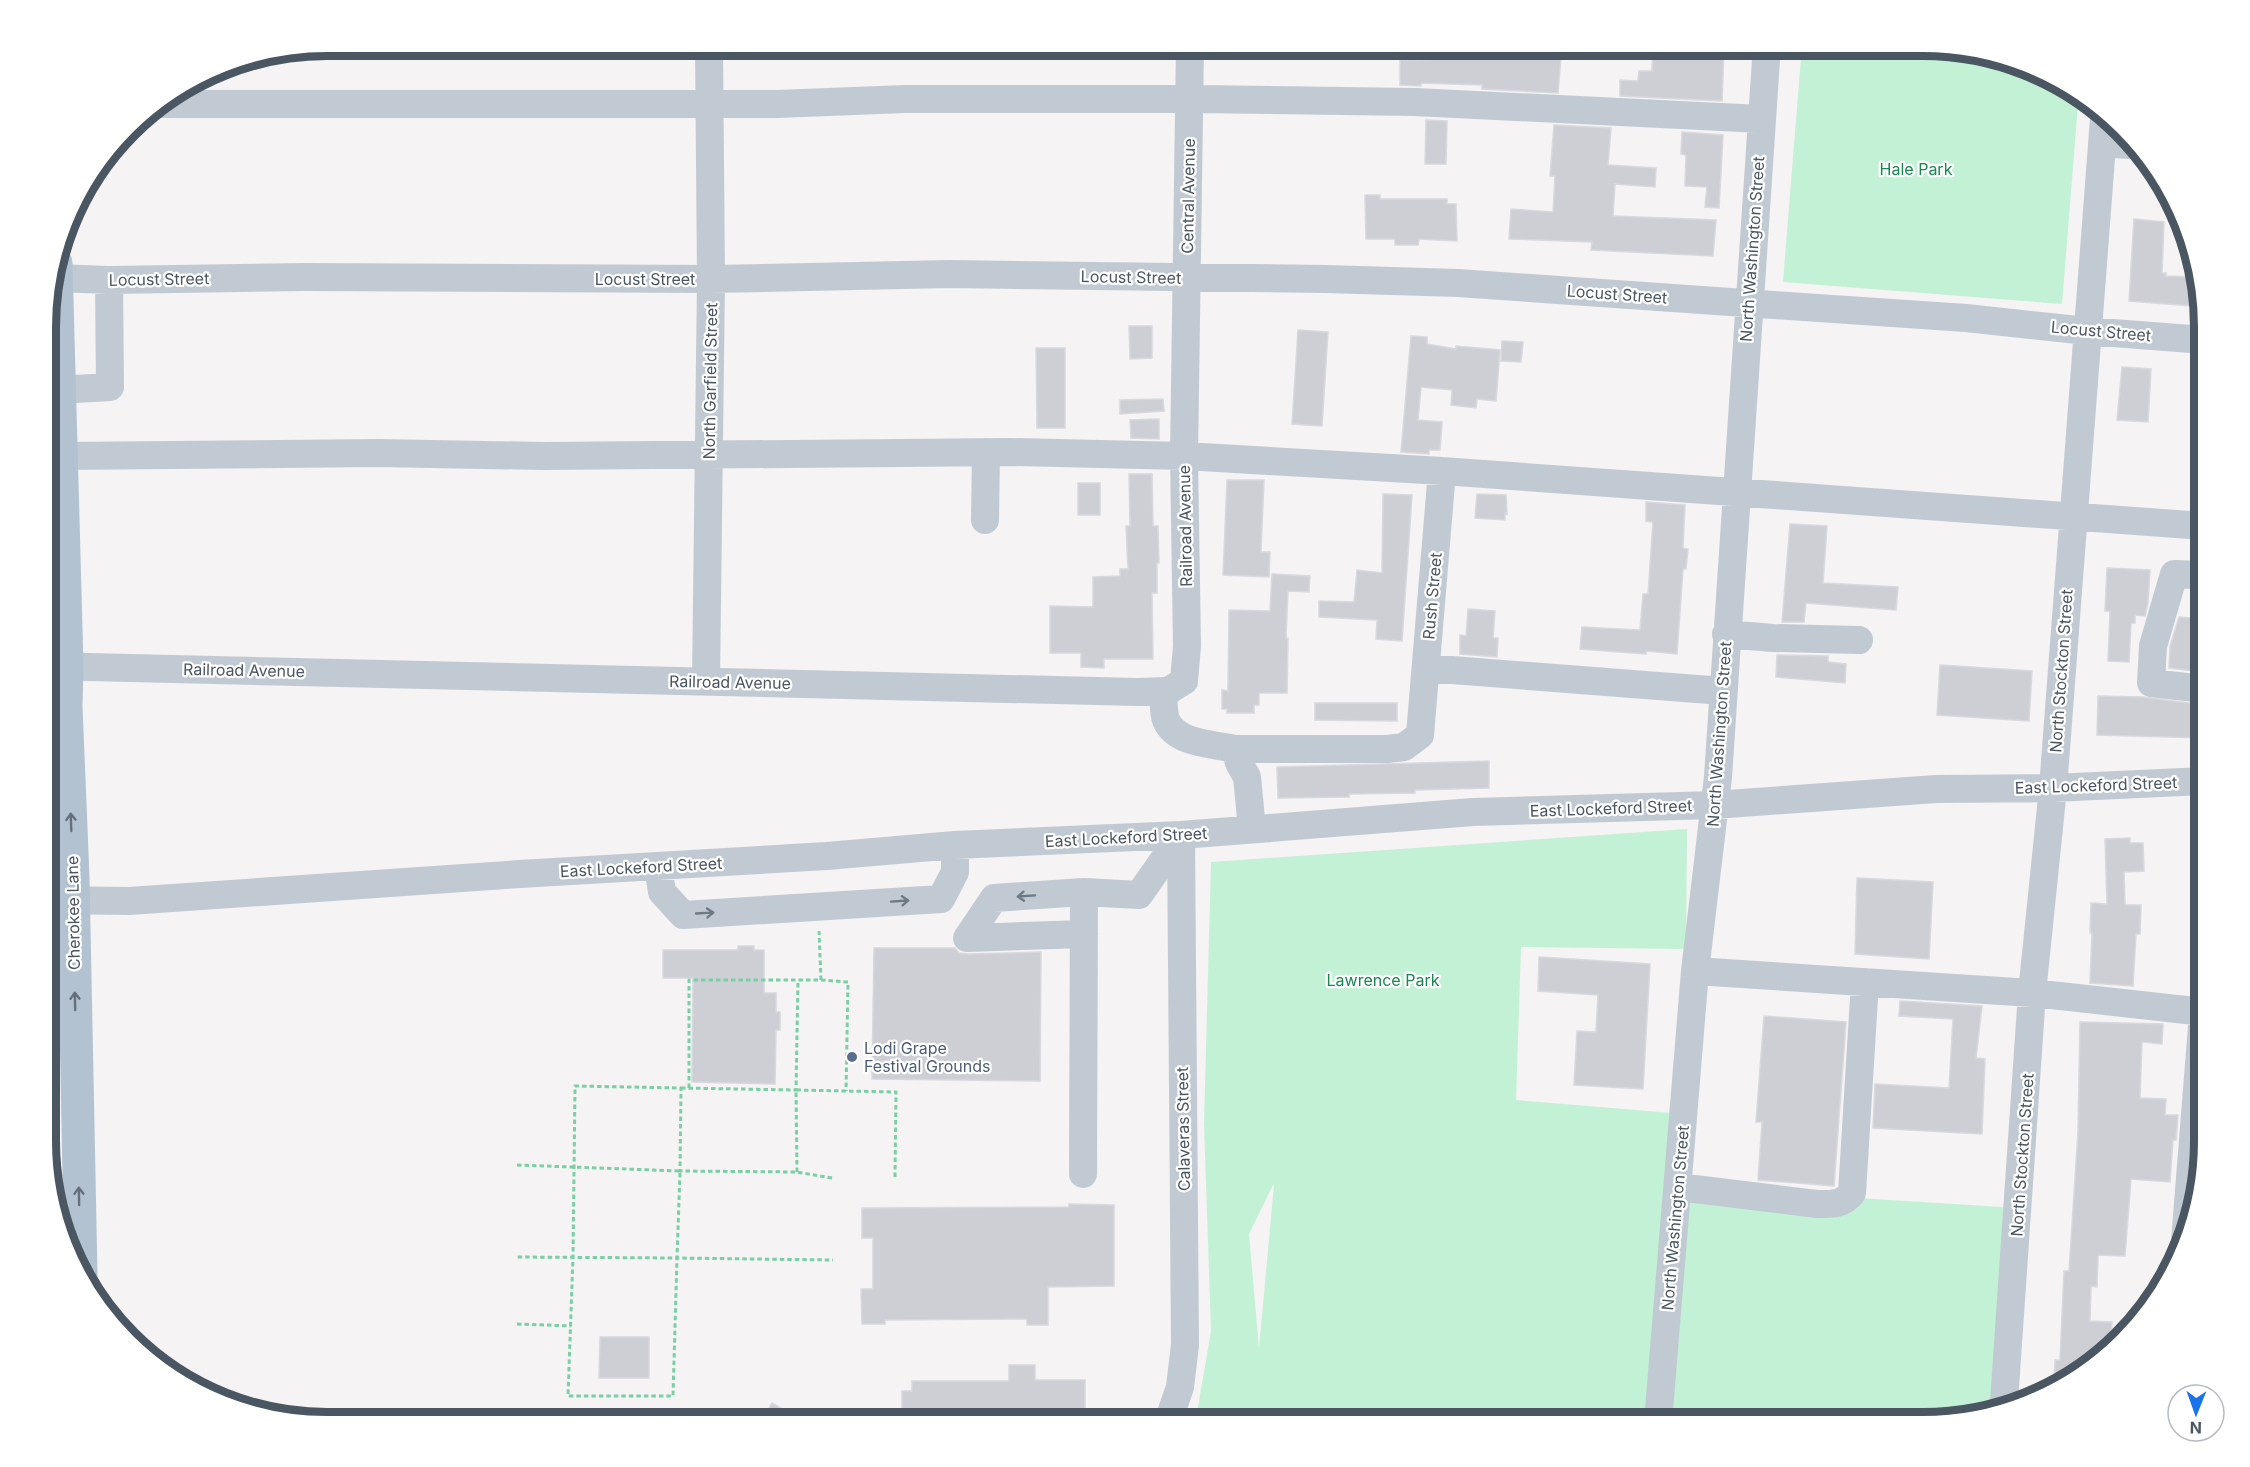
<svg xmlns="http://www.w3.org/2000/svg" width="2250" height="1467" font-family="Inter,sans-serif">
  <rect width="100%" height="100%" fill="#f5f3f3"/>
  <path fill="#c3f1d5" fill-rule="evenodd" d="M1802 45H1924L2014 60 2079 92 2062 304 1783 282Z
    M1687 829 1686 949 1521 947 1516 1100 1684 1114 1681 1187 2018 1208 2004 1402 1941 1421 1276 1422 1197 1413 1211 1331 1204 1124 1211 862ZM1273 1185H1274L1259 1348 1249 1234Z"/>
  <path fill="#cdcfd5" stroke="#d7d9de" stroke-width="1.5" d="M1481 45H1562L1558 93 1482 89V85L1421 83V86L1400 85V60L1449 59V57L1481 58Z
    M1653 45 1724 49 1722 101 1620 96V80L1638 81 1639 71H1652Z
    M1426 120 1447 121 1446 164H1425Z
    M1554 125 1611 128 1608 165 1656 168 1655 187 1615 184 1613 216 1716 220 1713 256 1591 250 1592 242 1509 239 1511 209 1553 212 1555 176H1550Z
    M1682 132 1723 135 1719 208 1705 207 1707 187 1685 186 1686 155 1681 154Z
    M1365 195H1380V199H1447V204H1456L1457 241 1419 239 1418 245H1395V239H1366Z
    M2134 219 2164 222 2162 273H2166V276L2195 277 2204 307 2129 301Z
    M1129 326H1152V358L1130 359Z
    M1298 330 1328 332 1322 426 1292 424Z
    M1411 336 1427 337V344L1456 349V346L1500 350 1496 401 1477 399 1476 408 1451 405 1452 390 1421 387 1418 420 1442 422 1440 450H1429V454L1401 452Z
    M1502 341 1523 342 1521 362 1501 361Z
    M1036 348H1065V428H1037Z
    M2122 367 2151 369 2148 422 2117 420Z
    M1163 399 1164 411 1120 414V400Z
    M1159 419V439L1131 438 1130 420Z
    M1129 474H1152L1153 526H1158L1159 563H1157V593H1152L1153 659H1104V668L1081 667V653H1050V606L1093 607V577L1120 576V569H1128L1126 526H1130Z
    M1227 480H1264L1261 552H1270L1269 577 1223 575Z
    M1078 483H1100V515H1078Z
    M1383 494 1412 495 1402 641 1376 639 1377 620 1319 617V601L1354 602 1357 570 1382 573Z
    M1477 494 1506 495 1507 514 1505 513V520L1475 518Z
    M1646 502 1685 505 1683 548 1688 549 1686 569H1683L1677 654 1646 651V654L1580 649 1582 627 1640 630 1643 594H1648L1653 522 1646 521Z
    M1790 524 1827 526 1823 583 1898 587 1896 610 1806 603 1804 622H1782Z
    M2107 568 2150 570 2148 603 2145 616 2135 615V623H2131L2129 662 2108 661 2110 611H2105Z
    M1272 574 1310 576 1309 592 1288 591 1286 638H1288L1287 693H1259V705H1254V713H1227V709H1222V690L1228 691V687L1229 610 1270 611Z
    M1468 609 1495 611 1493 638H1498L1497 657 1460 654V635L1466 636Z
    M2179 617 2204 619V672L2169 668 2170 646Z
    M1777 655 1828 656V662L1846 664 1845 683 1776 677Z
    M1940 665 2032 671 2029 721 1937 715Z
    M2098 696 2143 697 2204 705V738L2097 735Z
    M1315 703H1397V721L1315 720Z
    M1489 761V788L1415 790V793L1349 794V797L1278 798 1277 767Z
    M2130 838V843H2143L2144 871 2124 872 2125 905H2141L2140 934H2136L2133 986 2090 983 2092 933H2090L2091 903 2107 904 2105 839Z
    M1857 878 1933 882 1929 959 1855 954Z
    M738 946H754V950H764V993H776V1012H780V1030H776L775 1084 692 1082 693 978H663V950H738Z
    M874 948H955L959 953 968 954 1041 952 1040 1081 872 1079Z
    M1539 957 1650 964 1643 1089 1574 1085 1577 1031 1596 1032 1598 995 1538 991Z
    M1900 1001 1982 1006 1976 1058 1985 1059 1982 1134 1873 1128 1875 1084 1949 1088 1953 1019 1899 1016Z
    M1764 1016 1846 1022 1834 1186 1758 1180 1762 1122H1756Z
    M2080 1022 2163 1024 2162 1044 2142 1042 2140 1098 2166 1099 2165 1115H2178L2176 1140H2173L2170 1182 2131 1179 2125 1256 2098 1255 2097 1287 2091 1286 2090 1321 2112 1322 2111 1341 2064 1384 2054 1387 2055 1360H2060L2064 1271H2069L2078 1132Z
    M1069 1204 1114 1205V1286L1048 1287V1325H1027V1319L885 1320V1324H862L861 1289H873V1238H862V1208L1069 1207Z
    M600 1337H649V1378H599Z
    M1009 1365H1035V1380H1085V1422H912V1420H902V1391H912V1381H1009Z
    M772 1403 805 1422H761Z"/>
  <g fill="none" stroke-linecap="round" stroke-linejoin="round">
    <path stroke="#7ad0a6" stroke-width="3" stroke-dasharray="4.5 3" stroke-linecap="butt" d="M821 980 848 982 846 1091
      M681 1088 796 1090 798 980
      M689 1088V980H821L819 931
      M517 1165 680 1171 677 1258 517 1257
      M797 1172 796 1090 896 1092 895 1177
      M832 1178 797 1172 680 1171 681 1088 575 1086 573 1257 568 1396H673L677 1258 833 1260
      M517 1324 571 1326"/>
    <path stroke="#c1cad2" stroke-width="28" d="M159 104H777L905 99H1197L1415 102 1761 119
      M2102 143 2129 145
      M56 278 109 280 304 277 711 279 950 274 1326 279 1458 283 1759 304 1966 318 2087 331 2204 340
      M58 390 110 387 109 280
      M60 456 379 453 544 456 1011 452 1184 456 1442 471 2204 526
      M985 520 986 452
      M2204 575 2174 574 2153 646 2151 683 2204 689
      M1726 634 1773 638 1859 640
      M47 666 1137 692 1168 691 1184 681 1187 646 1184 456 1190 45
      M1426 668 1723 691
      M706 681 711 279 709 45
      M1163 691C1164 700 1163 712 1166 720 1176 744 1213 744 1235 749L1239 763 1247 777 1252 829
      M1235 749H1387L1404 747 1420 735 1442 471
      M658 866 662 892 683 915 941 899 955 872V845
      M47 900 129 901 520 874 827 856 955 845 1181 835 1473 812 1714 805 1936 789 2053 788 2204 781
      M1084 934 967 938 994 898 1084 892
      M1695 971 2032 993 2204 1012
      M1083 1174 1084 892 1139 895 1181 835
      M1678 1187 1817 1204C1832 1204 1842 1205 1852 1193L1865 982
      M2185 1241 2204 1001
      M2004 1402 2032 993 2053 788 2104 119
      M1168 1422 1180 1387 1185 1345 1181 835
      M1658 1422 1695 971 1718 777 1767 45"/>
    <path stroke="#b3c2d1" stroke-width="33" d="M56 263 67 665 66 706 73 877 81 1275"/>
  </g>
  <defs><path id="oneway-shaft" d="M-6 0H5M1.5-3L5.5 0L1.5 3" fill="none" stroke-width="1.6" stroke-linecap="round" stroke-linejoin="round" transform="scale(1.5)"/></defs>
  <g stroke="#64717d">
    <use href="#oneway-shaft" transform="translate(71 822) rotate(-92)"/>
    <use href="#oneway-shaft" transform="translate(75 1001) rotate(-91)"/>
    <use href="#oneway-shaft" transform="translate(79 1196) rotate(-91)"/>
  </g>
  <g stroke="#6e7983">
    <use href="#oneway-shaft" transform="translate(1026 896) rotate(176)"/>
    <use href="#oneway-shaft" transform="translate(900 901) rotate(-4)"/>
    <use href="#oneway-shaft" transform="translate(705 913) rotate(-3)"/>
  </g>
  <circle fill="#5c6f8a" stroke="#fff" stroke-width="2" cx="852" cy="1057" r="6"/>
  <g text-anchor="middle" stroke-width="4.5" stroke-linejoin="round" paint-order="stroke">
    <g font-size="16" fill="#17864f" stroke="#fff">
      <text x="1916" y="175">Hale Park</text>
      <text x="1383" y="986">Lawrence Park</text>
    </g>
    <g font-size="16" fill="#4a5661" stroke="#fff">
      <text transform="translate(1188 196) rotate(-89)" y="6">Central Avenue</text>
      <text transform="translate(1752 249) rotate(-86)" y="6">North Washington Street</text>
      <text transform="translate(1131 277) rotate(1)" y="6">Locust Street</text>
      <text transform="translate(159 279) rotate(-1)" y="6">Locust Street</text>
      <text x="645" y="285">Locust Street</text>
      <text transform="translate(1617 294) rotate(4)" y="6">Locust Street</text>
      <text transform="translate(2101 331) rotate(5)" y="6">Locust Street</text>
      <text transform="translate(710 381) rotate(-89)" y="6">North Garfield Street</text>
      <text transform="translate(1185 526) rotate(-91)" y="6">Railroad Avenue</text>
      <text transform="translate(1432 596) rotate(-85)" y="6">Rush Street</text>
      <text transform="translate(244 670) rotate(1)" y="6">Railroad Avenue</text>
      <text transform="translate(2061 671) rotate(-86)" y="6">North Stockton Street</text>
      <text transform="translate(730 682) rotate(1)" y="6">Railroad Avenue</text>
      <text transform="translate(1719 734) rotate(-86)" y="6">North Washington Street</text>
      <text transform="translate(2096 785) rotate(-2)" y="6">East Lockeford Street</text>
      <text transform="translate(1611 808) rotate(-2)" y="6">East Lockeford Street</text>
      <text transform="translate(1126 837) rotate(-3)" y="6">East Lockeford Street</text>
      <text transform="translate(641 867) rotate(-3)" y="6">East Lockeford Street</text>
      <text transform="translate(73 913) rotate(-91)" y="6">Cherokee Lane</text>
      <text transform="translate(1183 1129) rotate(-91)" y="6">Calaveras Street</text>
      <text transform="translate(2022 1155) rotate(-86)" y="6">North Stockton Street</text>
      <text transform="translate(1675 1218) rotate(-85)" y="6">North Washington Street</text>
    </g>
    <g font-size="16" fill="#4e5e75" stroke="#fff" text-anchor="start">
      <text x="864" y="1054">Lodi Grape<tspan x="864" dy="18">Festival Grounds</tspan></text>
    </g>
  </g>
  <path d="M0 0H2250V1467H0ZM327 56H1923A271 271 0 0 1 2194 327V1141A271 271 0 0 1 1923 1412H327A271 271 0 0 1 56 1141V327A271 271 0 0 1 327 56Z" fill="#fff" fill-rule="evenodd"/>
  <path fill="none" stroke="#4a5661" stroke-width="8" d="M327 56H1923A271 271 0 0 1 2194 327V1141A271 271 0 0 1 1923 1412H327A271 271 0 0 1 56 1141V327A271 271 0 0 1 327 56Z"/>
  <g transform="translate(2196 1413) rotate(181)"><circle r="28" fill="#ffffff" stroke="#b7bbc0" stroke-width="1.5"/>
  <path d="M0-4.5L10 22L0 15L-10 22Z" fill="#1a73e8"/>
  <text y="-9" font-size="16" font-weight="bold" text-anchor="middle" fill="#4a5661">N</text>
  </g>
</svg>
